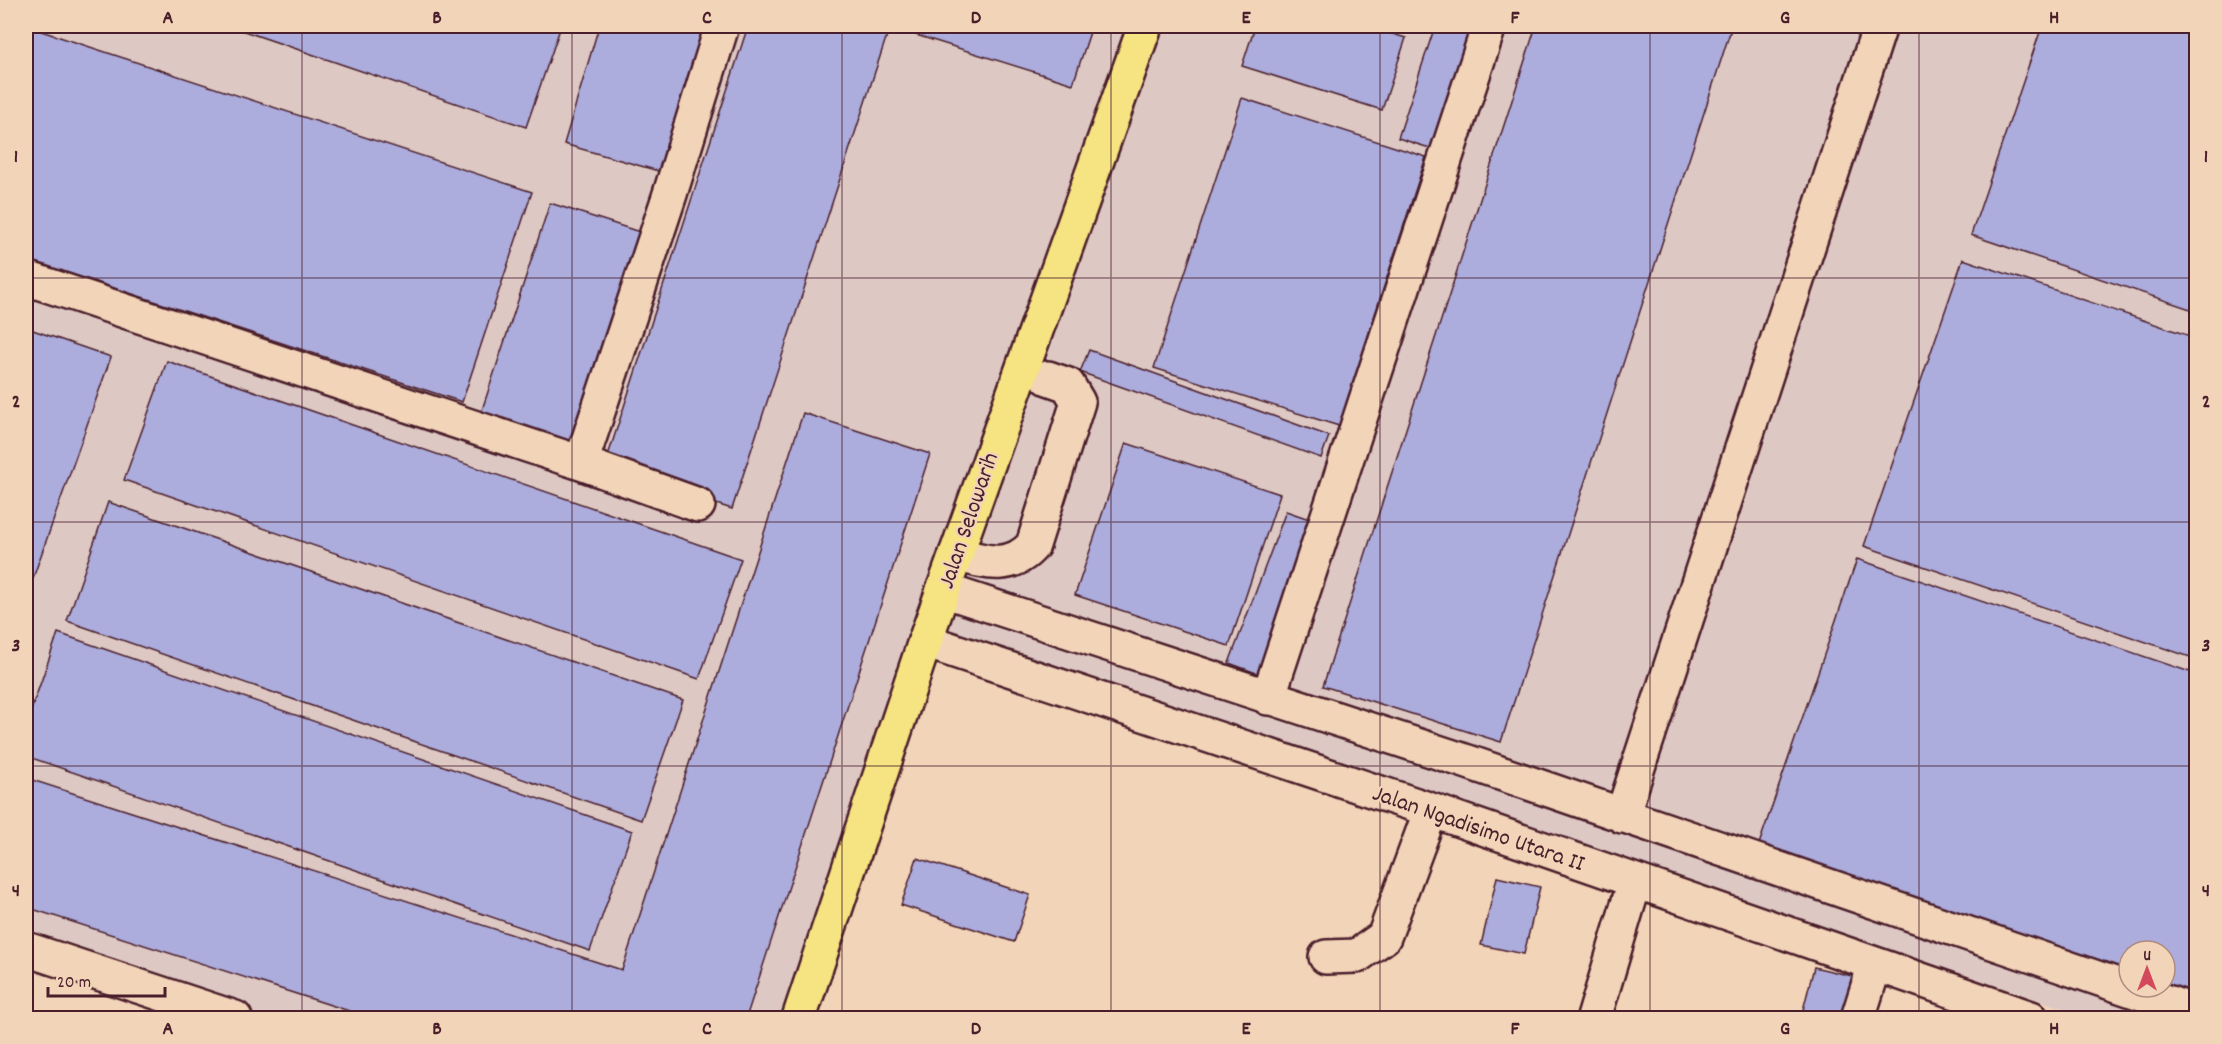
<svg xmlns="http://www.w3.org/2000/svg" width="2222" height="1044" font-family="Dekko,sans-serif">
  <rect width="100%" height="100%" fill="#f2d4b8"/>
  <filter id="ink" filterUnits="userSpaceOnUse"><feTurbulence type="fractalNoise" baseFrequency=".0167" numOctaves="2"/><feDisplacementMap in="SourceGraphic" scale="12" xChannelSelector="R" yChannelSelector="G"/><feConvolveMatrix kernelMatrix="1 2 1 2 8 2 1 2 1" color-interpolation-filters="sRGB"/></filter>
  <g filter="url(#ink)">
    <path fill="#ddc8c3" fill-rule="evenodd" d="M26 26H2196V1018H2092L919 619 796 1018H239L26 947ZM2129 951H2165V987H2129Z"/>
    <path fill="#acacdd" stroke="#4a1f2b" stroke-width="1.5" d="M26 26 532 192 462 402 26 259Z
      M229 26H561L526 127Z
      M599 26H706L662 172 564 144Z
      M748 26H890L732 509 604 468Z
      M899 26H1092L1073 84 897 29Z
      M1255 26H1366L1406 38 1382 110 1242 66Z
      M1435 26H1481L1439 151 1398 138Z
      M1536 26H1732L1501 742 1323 686Z
      M2042 26H2196V311L1971 235Z
      M1242 98 1426 157 1339 426 1154 368Z
      M550 203 649 235 578 448 480 416Z
      M1963 259 2196 338V659L1864 546Z
      M27 328 111 357 26 598V333Z
      M1089 350 1329 436 1321 458 1080 372Z
      M167 361 741 559 699 679 124 480Z
      M803 413 930 454 746 1018H371L26 907V778L622 970Z
      M1126 443 1280 494 1229 646 1075 595Z
      M108 502 683 700 641 820 67 621Z
      M1286 511 1315 521 1259 674 1229 663Z
      M1857 559 2196 674V995L2165 985V951H2129V972L1758 847Z
      M58 633 632 831 590 951 26 756V725Z
      M917 858 1030 895 1014 942 901 905Z
      M1497 877 1540 887 1524 954 1481 945Z
      M1814 967 1852 976 1842 1018H1801Z"/>
    <g fill="none" stroke-linecap="round" stroke-linejoin="round">
      <g stroke="#4a1f2b" stroke-width="38">
        <path id="minor" d="M26 278 581 463 698 505
          M581 463 670 194 722 26
          M956 554C985 562 1011 571 1033 545L1078 402 1068 385 1048 378
          M943 590 1465 761 2196 1012
          M925 641 1431 810 2031 1018
          M1268 698 1489 26
          M1622 816 1880 26
          M26 949 235 1018
          M1326 957 1357 956 1384 937 1431 810
          M1594 1018 1635 881
          M1858 1018 1875 964"/>
      </g>
      <g stroke="#4a1f2b" stroke-width="38">
        <path id="major" d="M799 1018 925 641 1145 26"/>
      </g>
      <use href="#minor" stroke="#f2d4b8" stroke-width="33"/>
      <use href="#major" stroke="#f6e381" stroke-width="33"/>
    </g>
  </g>
  <path fill="none" stroke="#4a1f2b" stroke-width="1.5" stroke-opacity="0.55" d="M302 26V1018M572 26V1018M842 26V1018M1111 26V1018M1380 26V1018M1650 26V1018M1919 26V1018M26 278H2196M26 522H2196M26 766H2196"/>
  <g text-anchor="middle" stroke-width="4.5" stroke-linejoin="round" paint-order="stroke">
    <g font-size="24" fill="#4a1f2b" stroke="#f2d4b8">
      <text transform="translate(967 520) rotate(-71)" y="8">Jalan Selowarih</text>
      <text transform="translate(1479 827) rotate(19)" y="8">Jalan Ngadisimo Utara II</text>
    </g>
  </g>
  <rect width="2222" height="1044" fill="none" stroke="#f2d4b8" stroke-width="66"/>
  <g transform="translate(2147 969)"><circle r="28" fill="#f2d4b8" stroke="#af8c80" stroke-width="1.5"/>
  <path d="M0-4.5L10 22L0 15L-10 22Z" fill="#d1495b"/>
  <text y="-9" font-size="16" font-weight="bold" text-anchor="middle" fill="#4a1f2b">U</text>
  </g>
  <path d="M48 987v9h117v-9" fill="none" stroke="#4a1f2b" stroke-width="3"/>
  <text x="57" y="987" font-size="18" fill="#4a1f2b" stroke="#f2d4b8" stroke-width="4.5" paint-order="stroke">20 m</text>
  <rect x="33" y="33" width="2156" height="978" fill="none" stroke="#4a1f2b" stroke-width="2"/>
  <g font-size="20" text-anchor="middle" font-weight="bold" fill="#4a1f2b">
    <text x="168" y="23">A</text>
    <text x="437" y="23">B</text>
    <text x="707" y="23">C</text>
    <text x="976" y="23">D</text>
    <text x="1246" y="23">E</text>
    <text x="1515" y="23">F</text>
    <text x="1785" y="23">G</text>
    <text x="2054" y="23">H</text>
    <text x="16" y="162">1</text>
    <text x="2206" y="162">1</text>
    <text x="16" y="407">2</text>
    <text x="2206" y="407">2</text>
    <text x="16" y="651">3</text>
    <text x="2206" y="651">3</text>
    <text x="16" y="896">4</text>
    <text x="2206" y="896">4</text>
    <text x="168" y="1034">A</text>
    <text x="437" y="1034">B</text>
    <text x="707" y="1034">C</text>
    <text x="976" y="1034">D</text>
    <text x="1246" y="1034">E</text>
    <text x="1515" y="1034">F</text>
    <text x="1785" y="1034">G</text>
    <text x="2054" y="1034">H</text>
  </g>
</svg>
